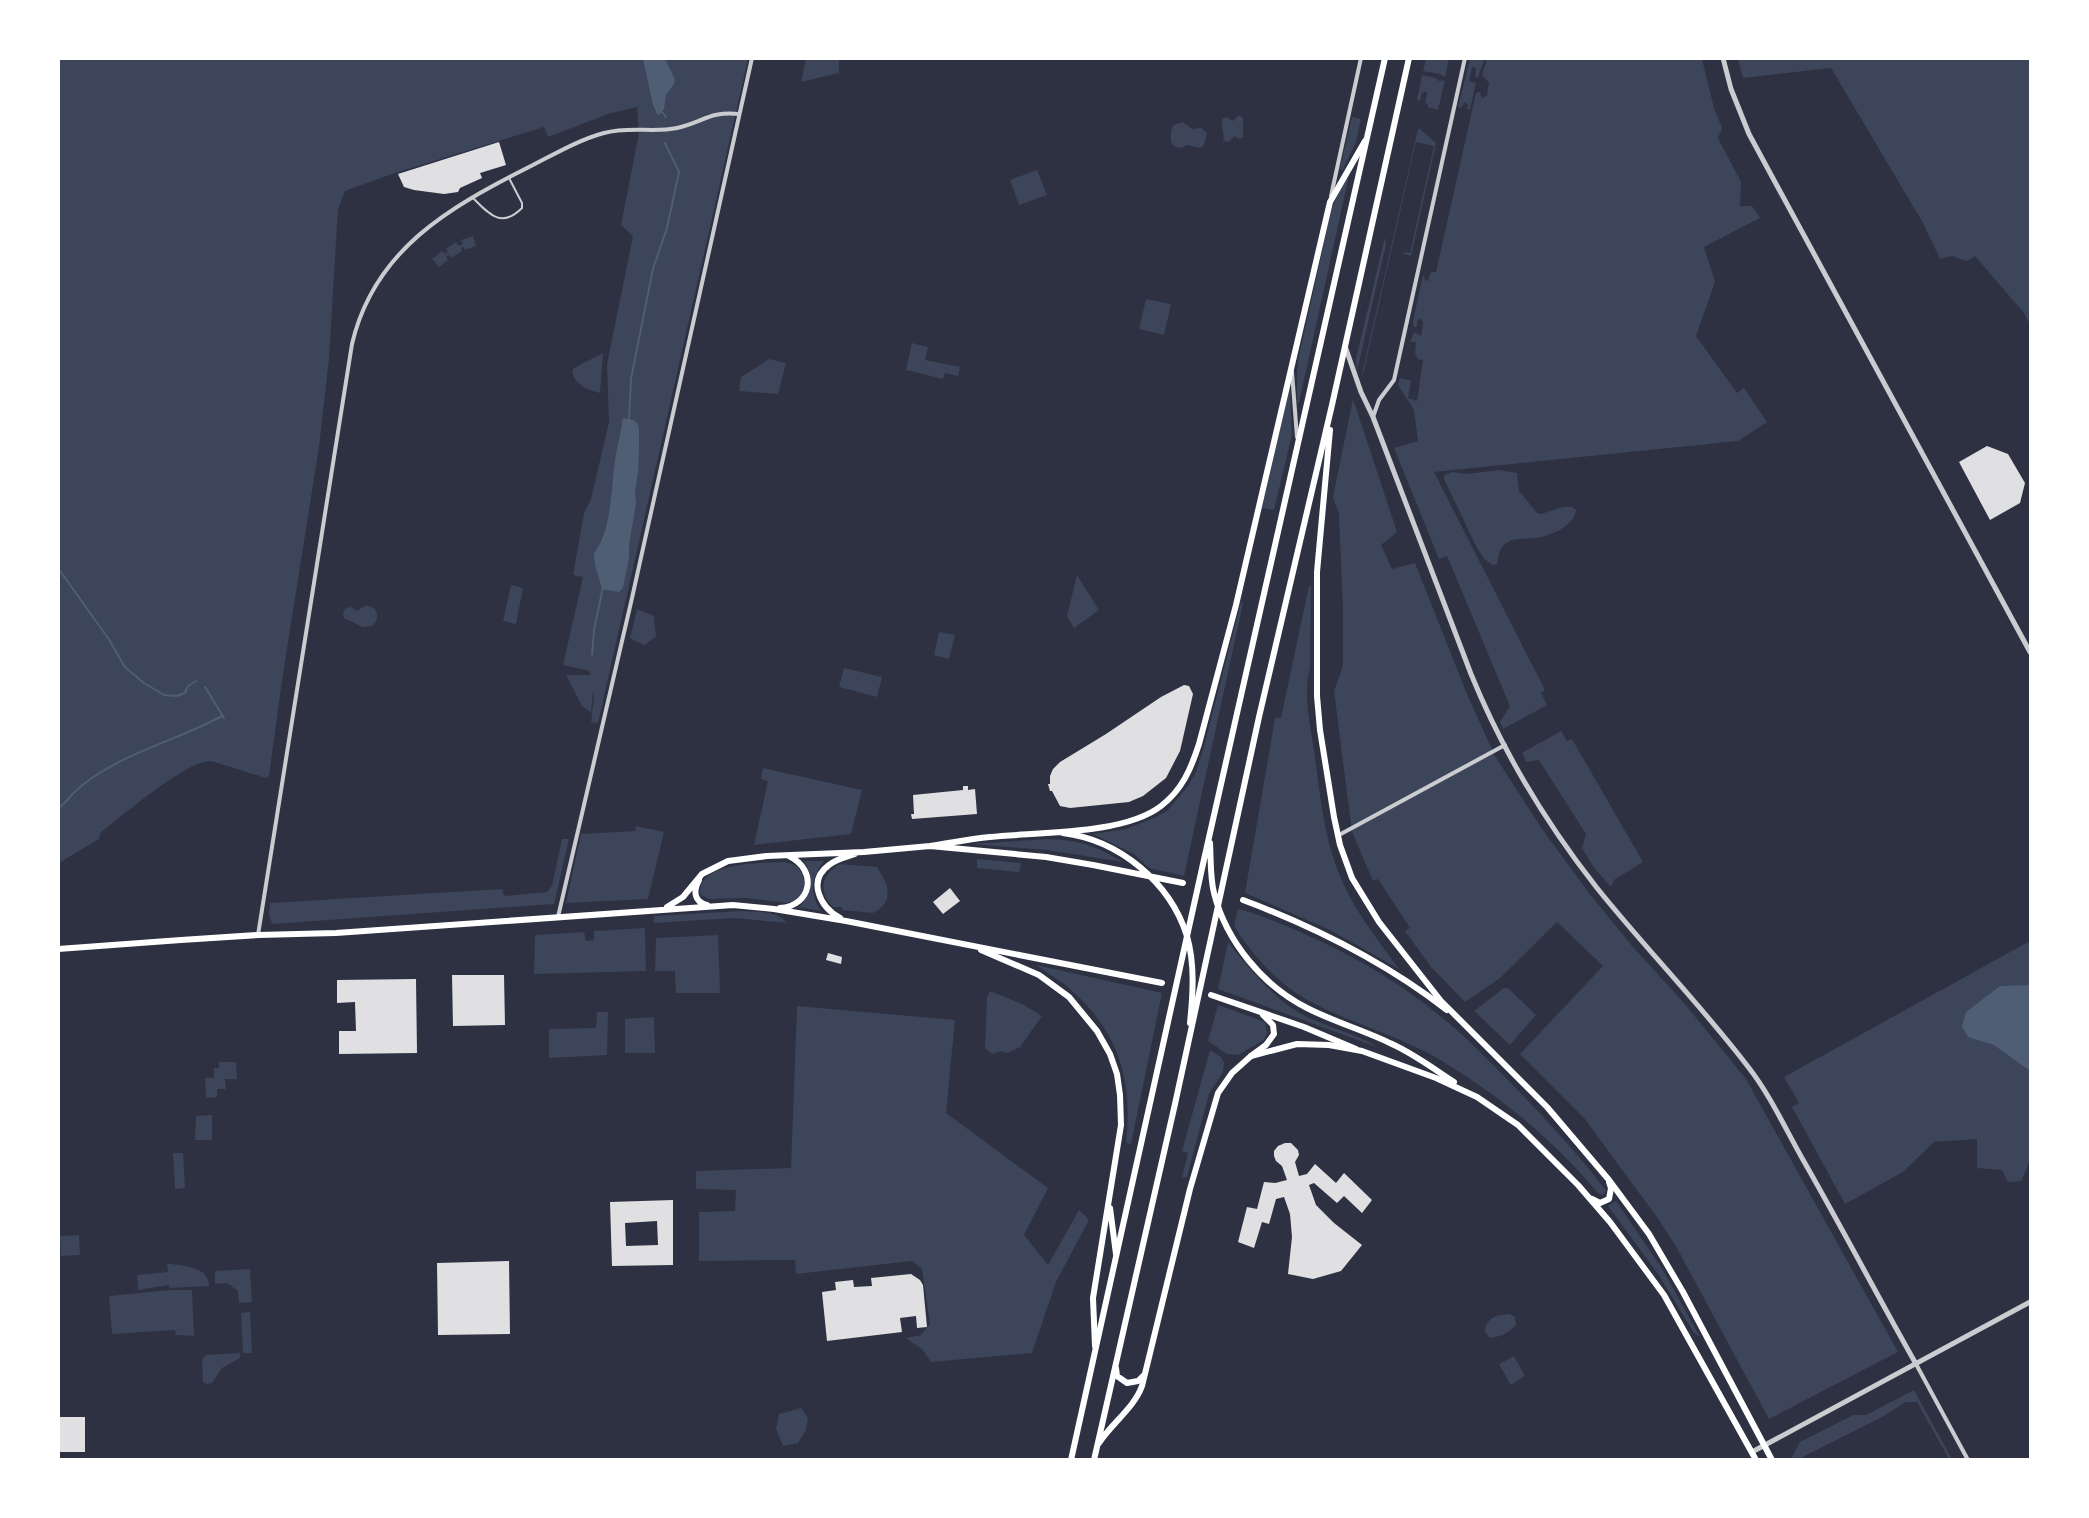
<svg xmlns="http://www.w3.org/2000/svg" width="2089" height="1518" font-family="Rubik,sans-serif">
  <rect width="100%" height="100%" fill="#2d3142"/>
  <path fill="#3c4559" d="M1426 58 1449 59 1445 77 1440 74 1423 71Z
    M59 59H748L598 723 591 722 594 697 593 691 591 713 582 706 566 675H590V671L563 665 583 577 573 575 584 513 591 499 609 422 607 364 633 236 621 225 639 133 637 107 608 114 548 137 544 127 395 173 345 191 338 209 329 359 319 447 283 674 269 776 266 778 211 761C185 761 124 815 101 832L99 839 59 863Z
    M806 59H839V73L801 82Z
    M1470 59H1484L1478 78 1475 76 1476 68 1472 67 1469 81 1476 83 1470 109H1467L1468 105 1465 102 1461 108 1458 107Z
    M1487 59H1702L1714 108 1722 128 1718 138 1741 182 1740 206H1752L1760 218 1704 247 1715 282 1696 336 1737 393 1744 388 1767 422 1738 441 1434 472 1545 690 1541 693 1547 705 1503 729 1500 722 1510 706 1447 556 1439 559 1394 448 1418 441 1414 410 1398 385 1400 378 1411 381 1408 398 1417 401 1423 360 1418 359 1415 353 1416 342H1410L1414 332 1421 336 1423 323 1422 320 1419 319 1417 322V327H1414L1413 321 1423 275 1425 280 1428 281 1431 272H1436L1476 93 1480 92 1481 96 1483 98 1487 95 1489 83 1482 75Z
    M1738 59H2030V325L2024 313 1975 256 1967 261 1952 256 1940 259 1923 223 1831 68 1743 78Z
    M1422 75 1436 78 1439 81 1445 80 1438 110 1428 107V104L1425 103 1427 94 1426 91 1422 93 1420 101 1417 100Z
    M1239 115 1243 118V137L1239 139 1234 136 1229 142 1223 141C1225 134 1221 127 1222 119L1227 117 1233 121Z
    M1352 117 1361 119 1356 142 1342 171 1340 169Z
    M1183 122 1192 129 1201 128 1207 133 1204 145 1201 148 1186 145 1182 148C1167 147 1170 136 1173 125Z
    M1418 129H1420L1436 143 1411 256 1404 254V252L1410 253 1434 146 1416 142 1363 375 1362 374Z
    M1037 170 1047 195 1019 205 1010 180Z
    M1345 179 1348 180 1299 403H1297V370L1299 355 1332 208Z
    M473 236 476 246 465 250 464 247 461 248 462 251 452 258 449 255 446 257 448 260 439 267 432 259 442 251 445 254 448 252 446 249 456 242 459 246 463 244 461 240Z
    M1385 237 1386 244 1357 371 1356 359Z
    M1146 299 1171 304 1164 335 1139 329Z
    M912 343 928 347 925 360 960 367 958 376 945 373 943 379 906 370Z
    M603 353 600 393C587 389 576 387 572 371L574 368Z
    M769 359 786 363 778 394 739 391 741 377Z
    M1290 386 1292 435 1274 510 1262 508Z
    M1353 399 1397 532 1381 545 1392 569 1415 563 1467 694 1495 756 1542 829 1592 897 1633 947 1684 1003 1746 1079 1898 1352 1769 1419 1678 1250 1659 1220 1584 1118 1520 1054 1603 966 1557 922 1500 978 1465 1002 1431 967 1405 931 1410 928 1378 879 1373 881 1352 832 1334 691 1343 666V610L1339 514 1333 497Z
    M1499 470 1517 473 1519 491 1537 513 1541 514 1563 507H1572L1576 510C1574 527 1550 536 1535 538 1523 540 1513 536 1503 546 1499 550 1498 558 1497 564L1493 565 1485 560 1477 548 1444 479V475L1453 472 1467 474Z
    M1077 575 1099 610 1074 628 1067 616Z
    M511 585 523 588 516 624 503 621Z
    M1309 586H1311L1310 668C1303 694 1310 724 1314 750 1320 792 1323 836 1340 876 1354 910 1377 939 1399 969L1330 930 1245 893 1275 718H1281Z
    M1241 602 1243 603 1184 876 1149 868 1134 854 1093 834 1126 829 1154 818 1167 811 1188 786 1196 772 1204 746Z
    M366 605 374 608C379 615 378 621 372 626L363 627 344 618 343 612 346 608 351 607 357 611Z
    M637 609 654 616 656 637 644 645 630 638Z
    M939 632 955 635 949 659 934 655Z
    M844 668 882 677 877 697 839 687Z
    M1561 731 1567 741 1572 739 1643 862 1614 880 1611 887 1594 868 1582 848 1586 834 1539 760 1526 762 1522 753Z
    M763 768 862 790 851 834 754 845 768 781 761 779Z
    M636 826 664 832 648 899 566 903 581 834 635 831Z
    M562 839H569L554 904 272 924 269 915 270 903 502 889 504 896 547 892 552 886Z
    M1047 839C1080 840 1094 845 1123 862L1047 850 972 844Z
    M977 859 1021 863 1019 872 977 868Z
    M804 861H824C811 878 809 892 821 911L799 907C812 895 814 877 804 861Z
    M783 862C801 863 808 878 802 894L796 900 787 903 746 898 708 899 700 894C696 862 763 863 783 862Z
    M840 864 877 867C889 885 895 902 873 913L842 910V907H833C817 892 822 873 840 864Z
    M1238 909C1260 914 1278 923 1298 931 1351 954 1402 983 1446 1021 1465 1036 1482 1054 1499 1071 1537 1109 1573 1148 1606 1190L1604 1195 1599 1194C1551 1137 1493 1090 1428 1053 1390 1033 1348 1022 1311 1002 1279 985 1253 956 1234 926Z
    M741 911C755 912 777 910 787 923L734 918 654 923V916Z
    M645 928 646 971 534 974 535 935 584 932 586 941 594 940V931Z
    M718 935 720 993H676L675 971H655L656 938Z
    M2030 941V1161L2021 1181 2008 1182 2002 1170 1977 1168V1139L1934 1142 1903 1172 1845 1204 1792 1107 1799 1103 1784 1077Z
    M1228 942C1250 969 1274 1000 1305 1016 1322 1025 1367 1038 1377 1047L1218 989Z
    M1036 965 1162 993 1131 1144 1126 1143C1133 1080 1119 1032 1070 989 1060 980 1047 973 1036 965Z
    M1504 988H1508L1536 1015 1510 1045 1474 1011Z
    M990 991 1024 1005 1042 1016 1020 1047 1008 1053 1001 1051 992 1054 985 1048 987 997Z
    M1218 1005 1265 1022 1267 1033 1264 1040 1238 1055 1227 1054 1208 1041Z
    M797 1006 955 1020 946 1113 1048 1188 1024 1235 1048 1265 1079 1210 1089 1220 1056 1282 1032 1353 931 1362 922 1349 906 1338 921 1335 930 1324 922 1269 912 1261 796 1274 795 1260 699 1261V1212L735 1211 736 1190 696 1189V1171L791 1168Z
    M597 1012H608L607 1055 549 1058V1029L596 1028Z
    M654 1017 655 1053H625V1019Z
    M1210 1050 1221 1057 1224 1062 1223 1072 1209 1094 1187 1177H1182L1188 1153 1182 1151Z
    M219 1062H236L237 1079H225L226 1089H217V1097L206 1098 205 1078H214V1068H219Z
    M212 1115V1140H195L196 1116Z
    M173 1153H183L185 1188 175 1189Z
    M1616 1201 1663 1270 1700 1337 1694 1333 1658 1274 1608 1206Z
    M79 1235 80 1255 61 1256 60 1236Z
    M167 1263C184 1267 208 1265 209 1286L170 1288 169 1285 138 1290 137 1275 168 1272Z
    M250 1269 252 1302 239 1303 238 1291 227 1283 215 1284V1271Z
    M170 1290H192L194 1336 176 1335 175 1330 112 1334 109 1296Z
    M250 1312 252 1353H243L241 1313Z
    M1510 1314 1515 1317 1516 1325C1508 1334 1501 1336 1490 1338L1485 1332C1486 1317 1496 1315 1510 1314Z
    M240 1353V1358L222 1368 212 1383 207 1384 203 1382 202 1360 206 1355Z
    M1514 1356 1525 1376 1511 1385 1499 1364Z
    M1914 1390 1952 1459H1949L1917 1402H1906L1884 1416 1799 1459H1793L1792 1457 1800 1442 1853 1415H1866Z
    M801 1408 808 1418 806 1430 798 1443 783 1446 776 1429 779 1414Z"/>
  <path fill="#4f5d75" d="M643 59H665L675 80 674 84 666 95 664 109 659 115 657 114 653 105Z
    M623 418 633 420 637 423 639 429V447L638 472 635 492 636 504 629 544V558L623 588 619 592 602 589 595 565 594 553C612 531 611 488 615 460 617 446 621 432 623 418Z
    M2030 985V1071L1994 1045 1968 1037 1962 1026 1966 1012 2000 986Z"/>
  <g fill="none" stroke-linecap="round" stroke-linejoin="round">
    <path stroke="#4f5d75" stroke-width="2" d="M662 112 666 117
      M629 419 631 379 653 269 667 228 679 172 665 143
      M58 568 108 638 125 667 144 683 164 695 177 696 185 693 188 686 196 681
      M592 655 594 630 603 587
      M205 687 224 718
      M58 809C67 801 75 790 85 783 126 752 178 740 222 716"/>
  </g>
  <path fill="#e0e0e3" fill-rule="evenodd" d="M499 142 506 165 480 173 482 178 460 188 458 192 444 194 414 190 404 187 398 174Z
    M1987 446 2008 454 2025 483 2020 503 1990 520 1959 462Z
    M1184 685 1189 686 1193 694 1180 751 1166 778 1143 796 1129 802 1070 808 1060 806 1052 791H1050L1048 784H1050V776L1053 769 1060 762 1106 734 1161 697Z
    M963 786H968V790L975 789 977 814 912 819 911 814H914L913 795 963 790Z
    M950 888 960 901 943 914 933 902Z
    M828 953 842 957 841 964 826 960Z
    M452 975H504L505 1025 453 1026Z
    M416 979 417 1053 339 1054V1031H356L355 1002 337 1003V980Z
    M1285 1143H1291L1298 1150 1299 1155 1295 1162 1299 1176 1307 1174 1315 1164 1336 1183 1344 1173 1372 1200 1362 1213 1344 1196 1337 1203 1314 1183 1309 1185 1316 1205 1334 1223 1362 1245 1341 1271 1313 1279 1288 1274 1292 1237 1290 1214 1284 1197 1276 1199 1269 1224 1262 1222 1254 1248 1238 1242 1247 1207 1257 1209 1264 1182 1275 1183 1287 1180 1282 1166 1276 1161 1274 1156V1151L1278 1146Z
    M673 1200V1265L612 1266 610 1202ZM657 1221 658 1245 626 1246 625 1223Z
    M509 1261 510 1334 438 1335 437 1263Z
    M911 1274 920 1280 923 1285 927 1327 917 1328 916 1316 900 1318 902 1332 827 1341 822 1292 836 1290 835 1282 853 1280 854 1287 872 1286 871 1278Z
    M58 1417H85V1452H58Z"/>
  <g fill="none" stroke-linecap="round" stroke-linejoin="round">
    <path stroke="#caccd0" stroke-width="2" d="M473 198C489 214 501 229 522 208V203L509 178"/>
    <path stroke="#caccd0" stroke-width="4" d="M1331 196 1361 58
      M1292 372 1297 437
      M1373 417 1379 400 1394 380 1465 58
      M1339 835 1505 745
      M558 917 632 598 752 58
      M258 935 352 344C374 250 448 208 529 167 553 155 578 140 604 133 629 126 654 133 677 128 703 122 710 111 739 114
      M1916 1364 1968 1460"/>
    <path stroke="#caccd0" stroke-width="5" d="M1723 58 1731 89 1749 134 2030 652
      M1345 346 1361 392 1373 417 1471 674C1502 750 1546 823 1597 888 1646 949 1701 1005 1749 1068 1770 1095 1785 1128 1802 1158 1841 1226 1877 1295 1916 1364
      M1752 1452 2030 1302"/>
    <path stroke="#fff" stroke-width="6" d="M1063 833C1119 840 1170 882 1187 936 1195 964 1193 994 1190 1023
      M930 846C950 843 970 839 990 837 1037 832 1124 835 1161 806 1182 790 1191 769 1199 744L1236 605 1330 202 1365 141
      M699 880C693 891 694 902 707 905
      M1243 900C1315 927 1386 963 1447 1010
      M667 907 683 897 702 874 728 861 767 856 864 852 930 846 1046 857 1093 865 1183 883
      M780 908C812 906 818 870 789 856
      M840 918C820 907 807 881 829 865 836 859 846 857 855 854
      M58 949 181 940 258 935 336 933 733 905 774 909 846 921 1162 983
      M981 950 1039 975 1069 997 1097 1031 1110 1054 1117 1074 1120 1095 1121 1125 1093 1298 1095 1346
      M1211 995 1304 1027 1356 1049
      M1251 1056 1266 1045 1274 1034 1273 1025 1263 1015
      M1592 1199 1600 1203 1609 1199 1611 1188 1609 1182
      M1110 1208 1116 1254
      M1116 1368 1117 1376 1127 1383 1138 1381 1144 1375"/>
    <path stroke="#fff" stroke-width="6" d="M1330 430 1317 572V696L1320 730 1334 817 1340 845 1352 878 1379 922 1441 1001 1547 1107 1609 1180 1649 1234 1683 1292 1772 1460
      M1210 843C1211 860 1210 877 1214 893 1226 941 1263 986 1307 1008 1334 1022 1364 1030 1392 1044 1414 1054 1434 1069 1454 1082
      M1099 1443C1112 1423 1134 1408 1142 1386L1190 1189 1218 1093 1232 1073 1251 1056 1297 1044 1329 1045 1362 1051 1436 1078 1477 1097 1518 1125 1578 1185 1610 1222 1664 1295 1756 1460
      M1071 1460 1203 864 1385 58
      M1094 1460 1175 1104 1259 717 1332 405 1409 58"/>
  </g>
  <rect width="2089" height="1518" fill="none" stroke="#ffffff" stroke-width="120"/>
</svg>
